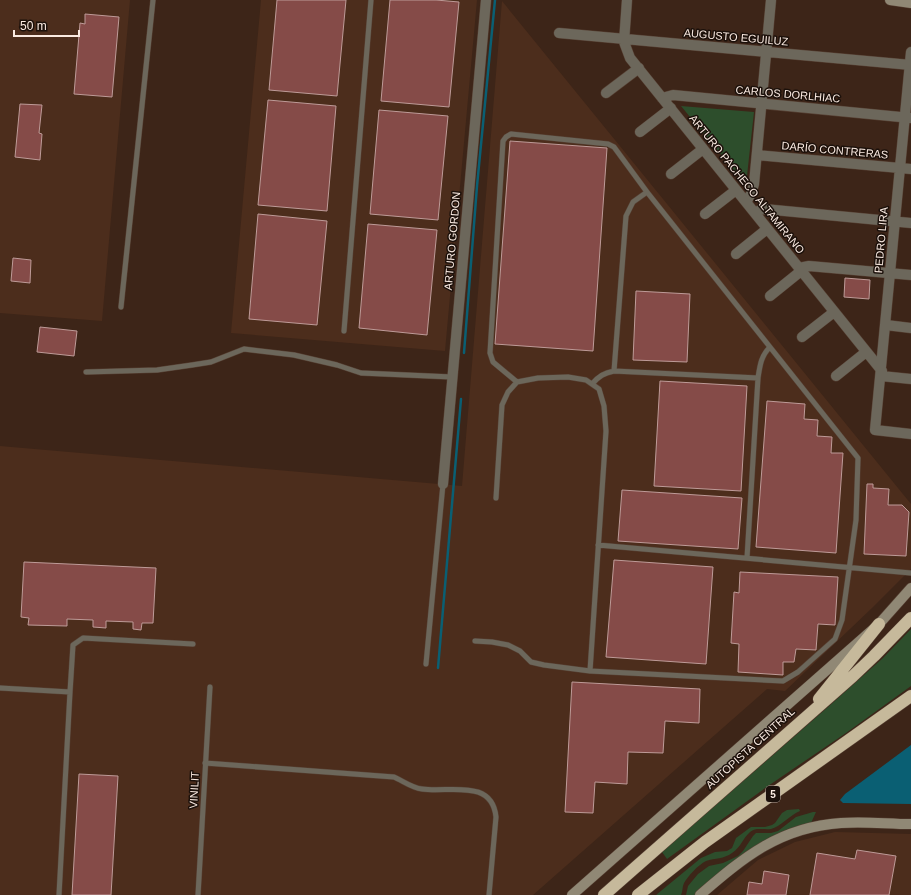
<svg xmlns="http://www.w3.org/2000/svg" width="911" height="895" font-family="Arial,sans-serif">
  <rect width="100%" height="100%" fill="#3d2518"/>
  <path fill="#4c2d1c" d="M0 0H130L102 321 0 313Z
    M261 0H477L445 351 231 333Z
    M502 1 911 504V569L872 608 785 691 767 689 533 895H0V446L462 486Z
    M835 832 911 834V895H717L758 860 795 842Z"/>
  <path fill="#2d4e2c" d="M681 106 754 112 746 185Z
    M911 629V686L846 733 768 786 667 859 662 852 828 707 883 658Z
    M799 809 800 811C790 815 780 827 771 829 763 830 756 827 750 832 742 839 742 846 732 853 724 859 715 858 706 861 698 865 688 876 684 883 682 887 683 891 681 895H656L701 858 715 852 727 851 732 848 736 838 751 827H765L772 825 775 823 782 813 787 810Z
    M813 812H816L811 823 788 829 775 835 696 895H686L688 886 698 874 709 866 723 863 738 856 743 851 753 836 756 833H771L778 831 796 817Z"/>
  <path fill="#0a5f73" d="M911 745V804L843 803 840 800 845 794Z"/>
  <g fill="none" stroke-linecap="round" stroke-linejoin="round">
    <path stroke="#0a5f73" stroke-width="2.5" d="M464 353 477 186 495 0
      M438 668 461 399"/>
  </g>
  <path fill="#854b48" stroke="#be9b98" d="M277 0H346L337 96 269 90Z
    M390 0H436L459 2 449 107 381 101Z
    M85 14 119 17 112 97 74 94 80 23 85 24Z
    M268 100 336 106 327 211 258 205Z
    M20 104 42 105 39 133 42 134 40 160 15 157Z
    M379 110 448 116 438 220 370 214Z
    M510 141 607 148 593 351 495 344Z
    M258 214 327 221 317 325 249 319Z
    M368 224 437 230 427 335 359 328Z
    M13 258 31 260 30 283 11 281Z
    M845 278 870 280 869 299 844 297Z
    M636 291 690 294 687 362 633 360Z
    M40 327 77 331 74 356 37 352Z
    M660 381 747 386 741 491 654 486Z
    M767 401 805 404 804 419 818 420 817 436 832 437 831 453H843L836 553 756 547Z
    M867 484H873V488L889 489 888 505H902L909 512 906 556 864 554Z
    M622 490 742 498 738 549 618 541Z
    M614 560 713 567 706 664 606 657Z
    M24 562 156 568 153 623H142L141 630 133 629V622L106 621V628L93 627V620L67 619V626L28 625 29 618 21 617Z
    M740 572 838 577 835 625 818 624 816 650 796 649 794 662H783V675L738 672 739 644 731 643 734 592 739 593Z
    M572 682 700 689 699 723 665 721 663 753 628 752 627 784 595 782 593 813 565 812Z
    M79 774 118 776 111 895H72Z
    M857 850 896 856 889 895H810L817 853 855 859Z
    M764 871 789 875 786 895H747L749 882 762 884Z"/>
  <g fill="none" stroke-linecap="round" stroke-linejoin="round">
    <g stroke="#574134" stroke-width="6">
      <path id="lane" d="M121 307 153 0
        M344 331 371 0
        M614 371 626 216 633 202 647 192
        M86 372 157 370 192 365 211 362 244 349 294 355 337 365 361 373 452 377
        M592 384C599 376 604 373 614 371L758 378
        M496 498 502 405 508 392 517 382 538 378 568 377 586 380 599 389 604 406 606 431 590 671
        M598 545 911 573
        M747 558 758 378C760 365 761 356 770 347
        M475 641 492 642 508 645 520 651 531 662 544 665 590 671 783 681 798 672 835 639 842 620 856 520 858 458 647 192 614 147 608 144 511 134 506 137 503 141 490 353 493 362 517 382
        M426 664 443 484
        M0 688 70 692 59 895
        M70 692 73 645 83 638 193 644
        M205 763 394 777C403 781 412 788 422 789 449 793 492 778 496 817L489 895
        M198 895 210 687"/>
    </g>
    <g stroke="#574134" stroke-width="11">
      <path id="street" d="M627 0 624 42 630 58 882 371
        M559 33 911 65
        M911 52 875 430 911 434
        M606 93 639 68
        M662 98 673 95 911 118
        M640 132 671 108
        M757 155 911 169
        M671 174 703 149
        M746 202 751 194 754 184 771 0
        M755 213 760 210 764 209 911 223
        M705 214 736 190
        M736 254 767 229
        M799 268 809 266 911 275
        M770 296 801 271
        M886 325 911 328
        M802 337 834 312
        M836 376 866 352
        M881 376 911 379
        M443 484 486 0"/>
    </g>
    <g stroke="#574134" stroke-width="11">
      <path id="secondary" d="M890 0 911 3
        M572 895 879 624 911 588
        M700 895C744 857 780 827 841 823 864 821 888 824 911 824"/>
    </g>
    <g stroke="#574134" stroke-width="13">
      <path id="highway" d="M819 699 879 624
        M604 895 853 676 874 656 911 618
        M638 895 705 842 911 696"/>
    </g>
    <use href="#lane" stroke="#6c675b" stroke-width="5"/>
    <use href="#street" stroke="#6c675b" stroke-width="10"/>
    <use href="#secondary" stroke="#908875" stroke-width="10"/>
    <use href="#highway" stroke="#c6b99b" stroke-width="12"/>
  </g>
  <g text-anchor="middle" stroke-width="3" stroke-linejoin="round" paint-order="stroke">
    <rect fill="#1c110b" stroke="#b7a9a1" stroke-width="1" x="766" y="786" width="14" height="16" rx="3"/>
    <g font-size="10" font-weight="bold" fill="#faeae1">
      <text x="773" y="798">5</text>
    </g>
    <g font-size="11" fill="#faeae1" stroke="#1c110b">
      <text transform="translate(736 37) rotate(5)" y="4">AUGUSTO EGUILUZ</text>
      <text transform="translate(788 94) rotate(5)" y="4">CARLOS DORLHIAC</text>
      <text transform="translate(835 150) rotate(5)" y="4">DARÍO CONTRERAS</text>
      <text transform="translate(747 184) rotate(51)" y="4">ARTURO PACHECO ALTAMIRANO</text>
      <text transform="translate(881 240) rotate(-85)" y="4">PEDRO LIRA</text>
      <text transform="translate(452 241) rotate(-85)" y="4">ARTURO GORDON</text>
      <text transform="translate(750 748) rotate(-42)" y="4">AUTOPISTA CENTRAL</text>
      <text transform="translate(194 790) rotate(-87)" y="4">VINILIT</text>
    </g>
  </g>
  <path d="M14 30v6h65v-6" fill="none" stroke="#faeae1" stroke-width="2"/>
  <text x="20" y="30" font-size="12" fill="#faeae1" stroke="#1c110b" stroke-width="3" paint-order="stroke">50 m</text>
</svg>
